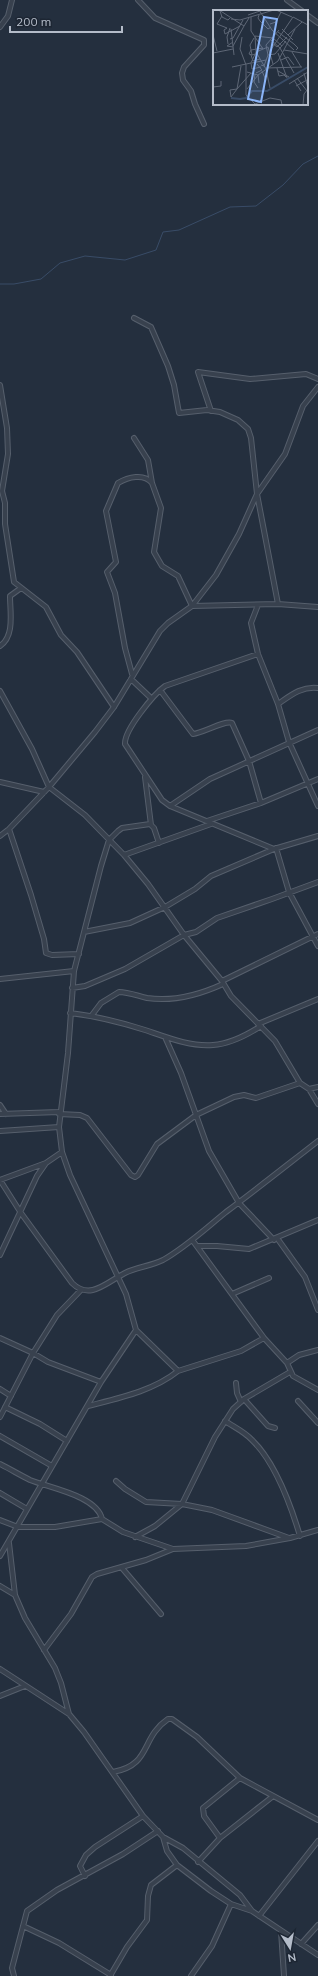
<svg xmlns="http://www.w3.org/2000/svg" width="318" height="1976" font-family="Mulish,sans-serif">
  <rect width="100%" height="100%" fill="#242f3e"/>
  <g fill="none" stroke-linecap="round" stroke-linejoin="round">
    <path stroke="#394c67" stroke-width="1" d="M0 284H14L41 279 60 263 85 256 125 260 156 250 163 232 179 230 230 207 256 206 283 185 303 164 318 156"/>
    <g stroke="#565f6c" stroke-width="6">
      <path id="minor" d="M138 0 155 18 204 40V45L184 67 182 73 183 80 191 91 195 104 204 124
        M287 0 302 11
        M307 15 318 23
        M0 27 8 16 12 0
        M134 318 151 327 168 366 174 385 179 413 207 410 220 412 238 420 248 429 251 438 257 494 278 604
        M0 385 7 428 8 454 2 491 5 503V524L14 582 46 607 61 635 77 652 114 707
        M211 411 198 372 250 379 306 374 318 379
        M134 438 148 460 152 483 161 508 154 552 162 566 178 576 192 606 278 604 318 607
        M258 605 251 623 258 654 278 704 289 742 318 806
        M0 646C15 636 10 612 10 596L21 588
        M258 654 165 686C154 694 124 730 125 744L162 800 170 806 274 849
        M132 674 125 648 115 593 107 572 116 562 106 511 118 483C128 477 144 473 152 483
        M131 679 151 698
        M160 690 193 734C203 733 225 720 232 723L249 761 261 803
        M0 691 32 749 49 787 85 815 124 855 148 884 184 935 222 981 231 996 275 1041 300 1083 309 1089 318 1104
        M278 704C291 695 302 686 318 688
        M145 777 151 825
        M0 782 44 792
        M170 806 210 779 318 730
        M207 821 261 803 318 779
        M9 829 31 895 44 939 46 953 52 955 79 954
        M0 836 9 829 49 787 95 732 114 707 160 631 168 623 192 606 216 575 239 534 257 494 285 454 303 406 318 387
        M276 848 289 892 318 946
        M124 855 211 824
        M84 932 130 923 165 907 195 889 211 876 274 849 318 836
        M0 979 74 971
        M222 981 318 934
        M72 988 85 986 125 969 184 935 196 932 217 918 272 899 318 882
        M70 1013C95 1016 120 1022 145 1030 166 1037 190 1047 213 1045 230 1044 247 1035 261 1026
        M92 1015 101 1003 119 992C128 992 138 996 147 998 173 1002 199 995 223 984
        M258 1024 318 999
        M165 1037 181 1073 209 1151 239 1203 274 1240
        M309 1089 318 1087
        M0 1105 6 1114
        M0 1114 59 1112
        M59 1114 80 1115 87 1118 131 1175 135 1177 138 1175 157 1144 196 1115 234 1097 244 1095 256 1098 300 1083
        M0 1131 59 1127
        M46 1163 0 1180 21 1213 72 1283C90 1301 107 1282 125 1273 137 1267 151 1266 163 1260 186 1247 205 1229 226 1212 257 1189 287 1165 318 1141
        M277 1238 305 1277 318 1310
        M193 1241 264 1338 287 1363 293 1376 318 1390
        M197 1246H217L249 1249 318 1220
        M0 1255 37 1176 46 1163 62 1152
        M232 1294 269 1278
        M136 1330 178 1371
        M0 1338 33 1353 48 1362 101 1382
        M287 1363 299 1355 318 1350
        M236 1383 237 1393 241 1402
        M0 1389 11 1396
        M244 1399 268 1426 275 1428
        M298 1401 318 1423
        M88 1406C119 1398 153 1391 178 1371L241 1351 264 1338
        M5 1407 40 1424 67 1441
        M0 1417 33 1353 57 1315 80 1291
        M225 1421C234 1427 245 1432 252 1440 275 1462 291 1506 300 1536
        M0 1436 52 1466
        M0 1464C10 1469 20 1475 30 1480 50 1488 97 1496 102 1519
        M116 1481 125 1489 146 1502 182 1504 212 1510 289 1538
        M0 1493 27 1509
        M0 1520 18 1527H55L102 1519 123 1532 173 1549 246 1546 290 1538 318 1530
        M135 1537 155 1526 182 1504 215 1437 233 1409 244 1399 290 1372
        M9 1543 15 1595 25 1618 55 1668 61 1683 69 1714
        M0 1556 101 1382 136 1330 126 1294 70 1175 62 1152 59 1127 68 1053 74 971 101 866 109 840 118 831 122 828 150 824 154 828 159 843
        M122 1568 161 1614
        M0 1586 15 1595
        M44 1650 71 1614 92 1577 97 1574 146 1560 173 1549
        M0 1669 69 1714 84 1732 143 1816 163 1837 183 1848 240 1895 252 1911
        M0 1696 25 1686
        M113 1772C152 1765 140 1738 168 1719H172L197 1737 240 1778 318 1820
        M163 1837 167 1851 177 1865 211 1891 231 1904 252 1911 318 1955
        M220 1838 272 1797
        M198 1862 220 1838 204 1816 203 1808 240 1778
        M85 1876 80 1866 86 1855 95 1847 143 1816
        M259 1916 318 1841
        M23 1926 59 1943 111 1975
        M281 1931 284 1976
        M301 1944 318 1925
        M14 1976 12 1968 27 1911 57 1890 123 1854 158 1831
        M110 1976 127 1947 147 1920 148 1896 151 1885 177 1865
        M191 1976 212 1946 231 1904"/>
    </g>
    <use href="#minor" stroke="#38414e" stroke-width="4"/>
  </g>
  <g transform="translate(213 10)">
    <rect width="95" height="95" fill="#242f3e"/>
    <path fill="none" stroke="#394c67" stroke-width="2" d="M18 88 27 89 33 88 39 81H54L95 57"/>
    <path fill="none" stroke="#5e6776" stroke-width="1" d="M6 0 31 16 36 8M46 0 59 20 81 40M63 0 79 7M7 1 9 7 15 10 17 8M35 5 47 1M46 5 45 8 47 11 55 19 58 17M9 6 4 14 14 18M38 7V21L50 39M80 7 95 15M18 9 27 10 61 0M57 14 63 12 68 2M14 18 11 20 12 24 27 16M18 19 21 45M69 19 80 30M65 22 81 34 85 38 83 40M0 25 4 41M75 25 89 12M42 26 43 42 53 59 57 78M42 26 60 28 69 36M29 27 27 39 33 55V85L43 95M41 28 37 35 39 45 43 44M17 29 20 28 30 10M58 30 67 38 81 63M20 32 14 36 20 37M59 33 64 37 74 27M15 34 14 27 17 18M20 36 31 16M71 40 95 44M57 41 80 7M79 42 88 57M0 43 20 39M65 43 74 68M38 45 40 51 47 49M39 45 36 44 38 40 50 38M55 45 62 44 73 31M68 50 75 47 81 55M38 53 39 59 48 57M39 53 53 50M48 55 51 56 55 45 53 35 66 20M19 57 38 53 43 42 55 37 60 54M53 58 89 57M64 58 66 66 71 65 73 67M49 61 52 68 51 80M65 61 76 67M34 62 45 65 46 73M43 63 49 60 44 54M91 63 95 78M42 64 41 72 45 78M84 68 94 81M81 70 88 81M76 74 95 62M83 76 94 70M0 77 8 76V71M24 79 38 63M34 79 45 65 65 51 82 19M18 87 24 79 28 56M18 87 17 80 24 79M42 94 57 88 68 90 69 95M90 95 91 84 95 79"/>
    <path fill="#8ab4f8" fill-opacity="0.15" stroke="#8ab4f8" stroke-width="2" d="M51 7 64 9 48 92 35 89Z"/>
    <rect width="95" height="95" fill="none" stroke="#b4bcc9" stroke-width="2"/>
  </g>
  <g transform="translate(290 1948) rotate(169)" stroke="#1d2633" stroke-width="3" paint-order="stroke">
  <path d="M0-3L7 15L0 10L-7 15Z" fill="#b4bcc9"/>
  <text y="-6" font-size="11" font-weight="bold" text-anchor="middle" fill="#b4bcc9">N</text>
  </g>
  <path d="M10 26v6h112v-6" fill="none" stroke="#b4bcc9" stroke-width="2"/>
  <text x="16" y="26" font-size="12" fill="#b4bcc9" stroke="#1d2633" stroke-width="3" paint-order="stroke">200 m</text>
</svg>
